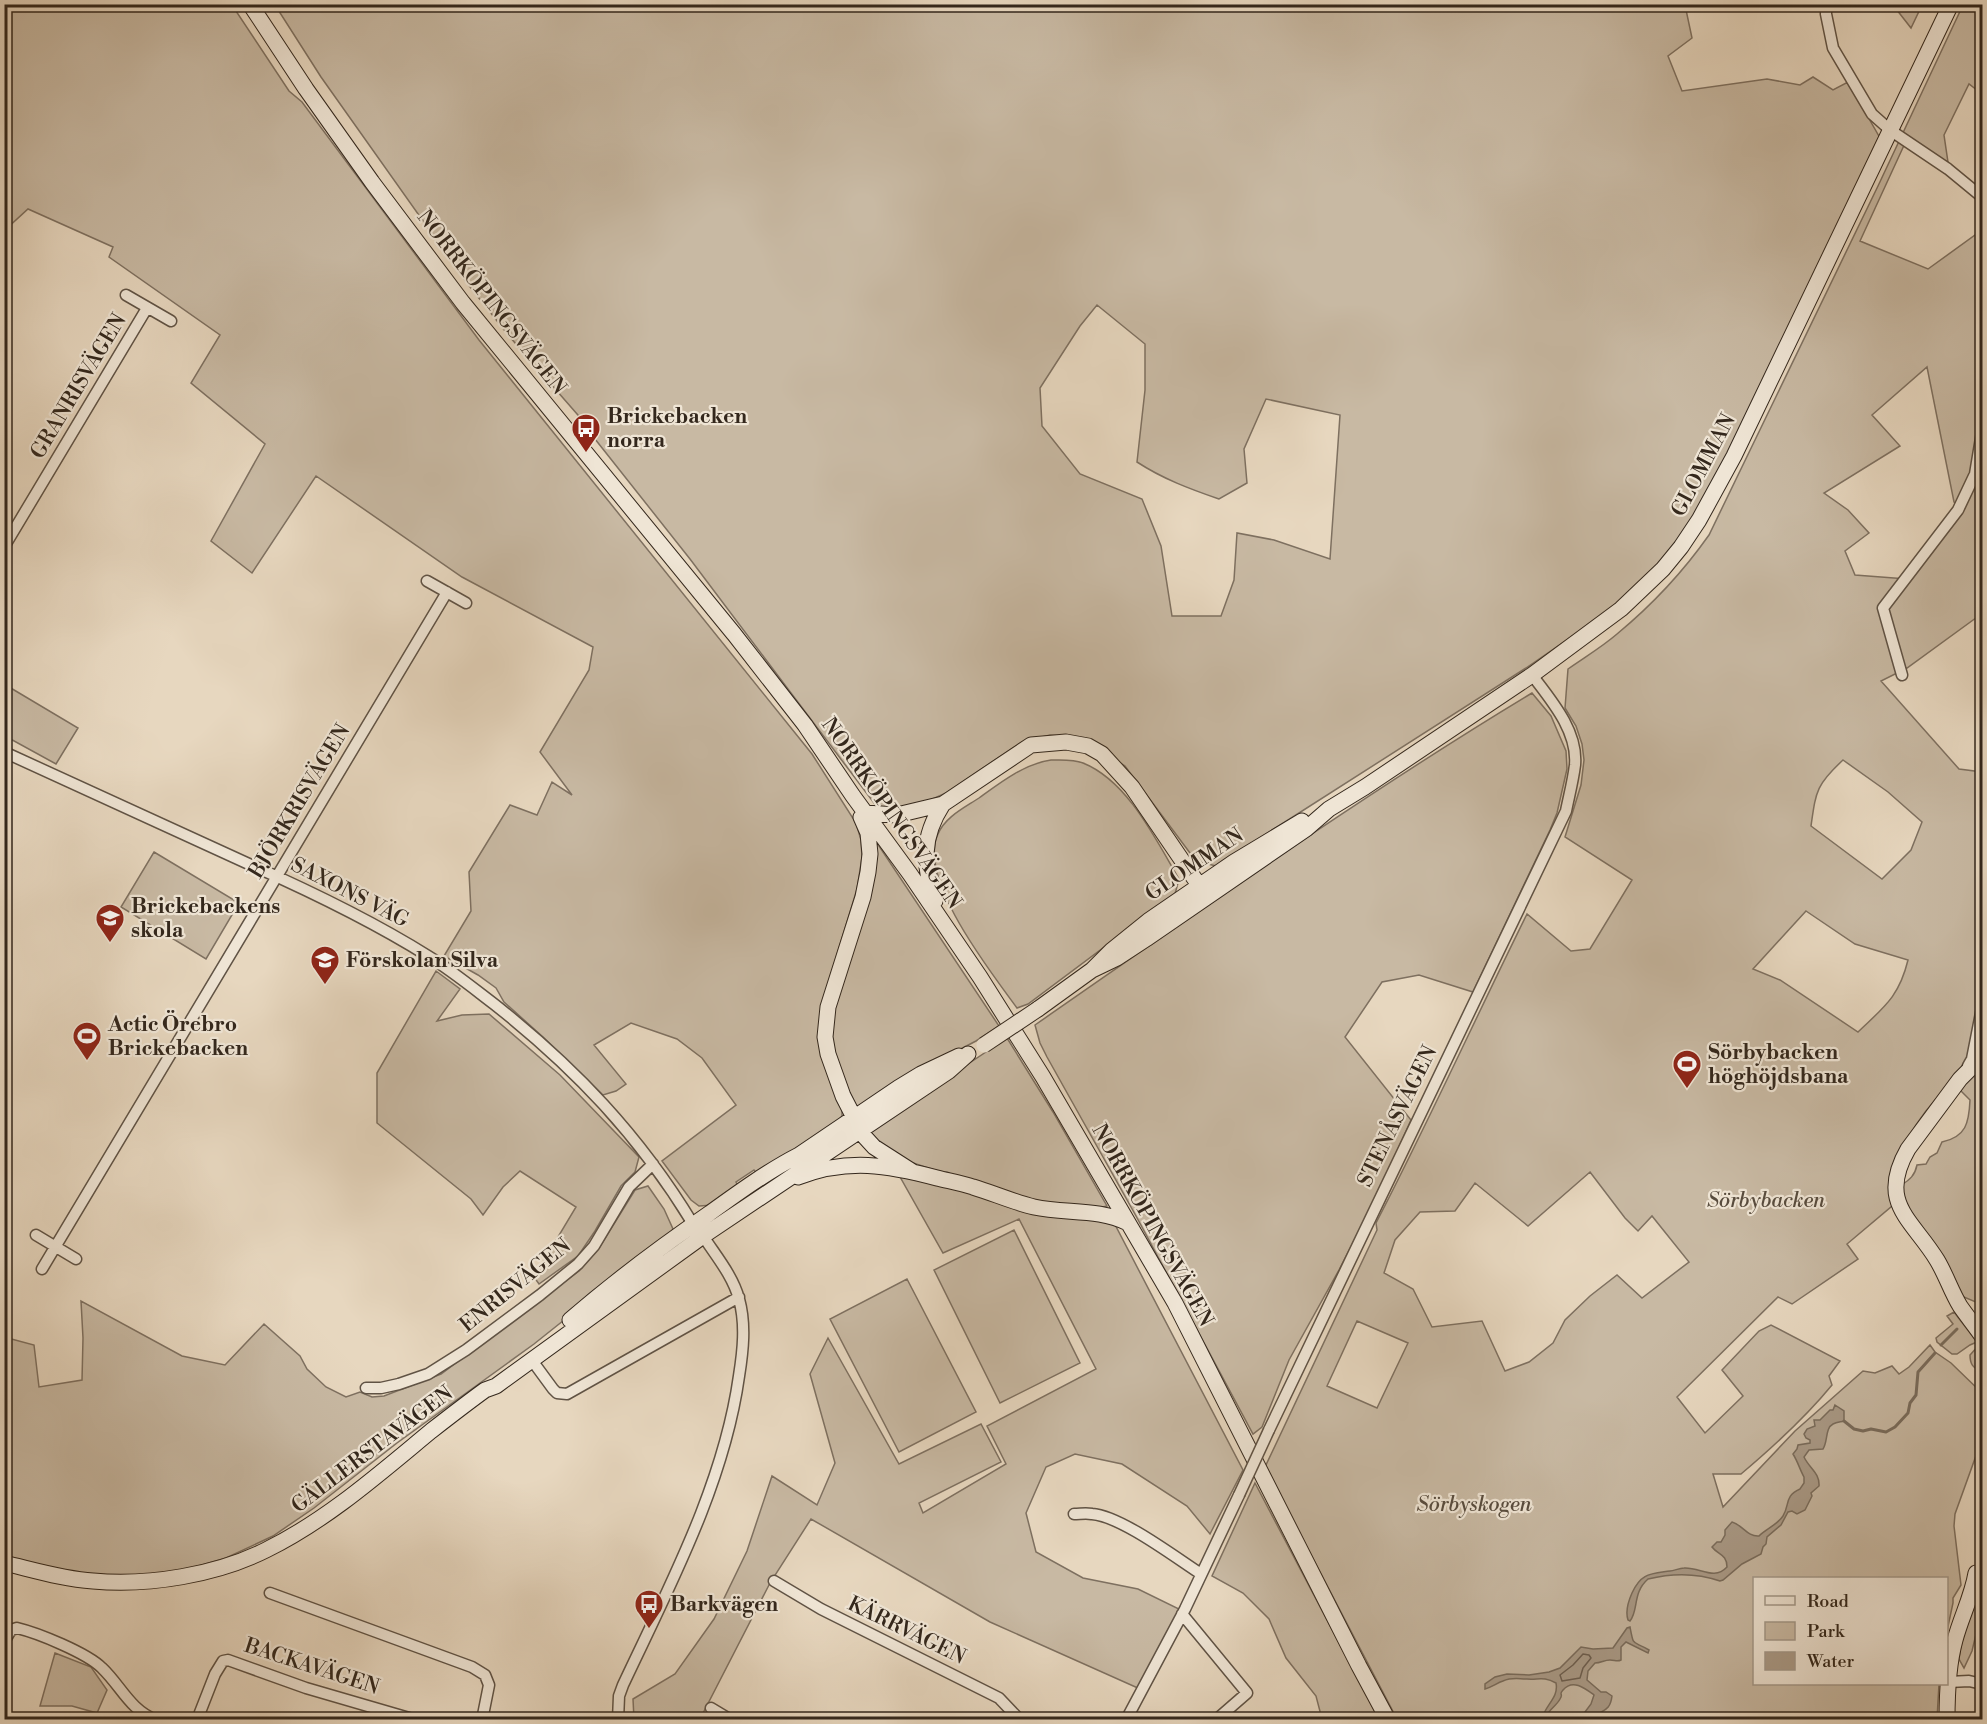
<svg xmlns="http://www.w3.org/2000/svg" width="1987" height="1724" font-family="'Libre Bodoni',serif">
  <rect width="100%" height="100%" fill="#e7d7bf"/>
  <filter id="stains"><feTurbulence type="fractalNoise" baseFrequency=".00333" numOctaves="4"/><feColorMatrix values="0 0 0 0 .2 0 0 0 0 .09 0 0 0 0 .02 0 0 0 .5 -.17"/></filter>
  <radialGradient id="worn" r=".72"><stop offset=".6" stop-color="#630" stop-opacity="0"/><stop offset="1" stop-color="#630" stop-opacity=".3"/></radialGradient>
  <path fill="#c8b9a3" stroke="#7e7060" stroke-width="1.5" fill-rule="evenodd" d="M5 5H232L289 91 302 102 479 340 812 754 856 823 861 840 862 857 857 889 822 1004 818 1038 842 1108V1116L833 1127 758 1175 754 1170 736 1182 739 1188 714 1205 699 1206 691 1200 662 1161 736 1105 702 1058 677 1039 631 1023 594 1045 626 1084 616 1091 603 1095 543 1037 504 1002 496 988 478 975 444 956 471 911 469 872 510 805 537 815 552 782 572 795 540 752 589 670 593 647 462 577 316 476 252 573 211 541 265 444 191 383 220 335 109 257 113 247 28 209 5 230Z
    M275 5H1685L1692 38 1668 56 1682 91 1767 79 1800 85 1813 77 1833 90 1848 82 1880 138 1730 453 1687 528 1659 564 1616 606 1526 668 1216 866 1196 861 1125 766 1092 744 1076 737 1050 735 1022 742 946 793 910 809H882L874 803 690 559 595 439 584 422 509 336 467 283 321 77ZM1097 305 1145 344V390L1137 462C1163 479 1190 489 1219 499L1247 483 1244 449 1266 399 1340 415 1330 559 1274 540 1237 533 1234 580 1221 616H1172L1161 546 1142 499 1080 474 1042 426 1040 388 1080 326Z
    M1893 5H1922L1911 28Z
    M1963 5H1982V94L1969 84 1944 135 1949 169 1906 141 1860 241 1928 269 1982 230V618L1980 615 1907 668 1881 681 1959 769 1982 772V1054C1951 1082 1919 1111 1902 1151 1896 1167 1894 1188 1892 1206L1847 1244 1858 1259 1792 1304 1778 1297 1677 1397 1705 1433 1743 1396 1722 1370 1759 1331 1771 1325 1840 1361 1829 1376 1832 1385C1805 1418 1773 1447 1741 1474H1713L1723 1507 1795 1431 1863 1371 1875 1373 1892 1366 1899 1374 1909 1367 1930 1345 1935 1352 1951 1363 1982 1393V1439L1955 1514 1954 1526 1961 1585 1953 1598V1603L1947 1631 1946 1578H1754V1684H1939L1937 1719H1397L1265 1467 1377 1230 1376 1223C1429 1121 1476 1017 1527 914L1571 951 1590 949 1632 880 1565 837 1581 785 1584 760 1582 744 1576 726 1565 708 1568 669C1585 657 1602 647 1617 634 1652 605 1683 572 1709 535L1878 186ZM1927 367 1954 502 1960 510 1907 579 1855 575 1845 551 1869 533 1848 510 1824 493 1900 446 1872 415ZM1843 760 1888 792 1922 822 1911 850 1882 879 1811 826C1816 791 1816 785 1843 760ZM1806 911 1855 944 1908 960C1899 997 1884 1007 1858 1032L1780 980 1753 969ZM1590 1172 1625 1218 1638 1231 1652 1216 1689 1262 1642 1298 1617 1275 1590 1296 1565 1320 1553 1343 1529 1362 1505 1371 1482 1321 1432 1327 1413 1289 1384 1273 1395 1240 1420 1212 1455 1211 1475 1183 1528 1226ZM1357 1321 1408 1343 1377 1408 1327 1386Z
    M4 684 78 728 56 764 5 736Z
    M1532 693 1551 716 1566 751 1567 769 1557 813 1550 830 1473 992 1419 975 1382 982 1345 1037 1411 1120 1377 1196 1339 1270 1289 1360 1262 1427 1253 1434 1136 1216 1047 1057 1040 1043 1035 1025C1198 912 1361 796 1532 693Z
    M1051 760C1062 760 1073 759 1083 763 1128 781 1156 840 1179 879L1175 894 1028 1004 1017 1008C991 972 917 879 938 834 945 817 964 808 979 798 1001 782 1024 764 1051 760Z
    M877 843 999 1026 976 1041 909 1076 858 1110 853 1105 835 1053 832 1037 835 1006Z
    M154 852 239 903 206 959 121 907Z
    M436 971 460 989 437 1021 462 1015 489 1014 560 1075 639 1157 635 1172 621 1186 595 1231 578 1256 539 1284 534 1277 576 1207 520 1171 503 1187 483 1215 471 1199 377 1123V1073Z
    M1007 1038 1053 1112 1107 1206 1099 1208 1033 1202 910 1162 878 1143 869 1130Z
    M1982 1062V1300L1978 1303 1959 1295 1908 1215 1901 1185C1910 1180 1915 1175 1917 1165L1926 1164 1930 1157 1937 1153 1942 1142C1966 1137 1969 1123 1970 1100L1959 1089Z
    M895 1168 1049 1213 1111 1217 1243 1470 1210 1534 1187 1506 1122 1464 1075 1454 1046 1467 1026 1513 1036 1552 1083 1578 1138 1589 1181 1610 1140 1689 990 1622 811 1519 770 1583 700 1719H634L633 1699 675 1674 714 1619 747 1551 772 1476 817 1505 835 1463 810 1374 828 1338 899 1464 981 1424 1001 1462 919 1503 923 1513 1006 1464 987 1426 1096 1369 1019 1219 943 1253Z
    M648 1186 664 1209 673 1229 667 1238 534 1344 397 1443 314 1508 273 1536 226 1558 181 1571 138 1577 51 1571 5 1555 4 1337 34 1345 39 1387 82 1380 83 1338 81 1301 182 1356 225 1365 264 1324 300 1356 307 1369 326 1387 346 1397 360 1392 372 1397 384 1396 441 1374 579 1271 599 1248 635 1190Z
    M1014 1230 1080 1363 1000 1403 934 1270Z
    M907 1279 976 1412 899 1452 830 1319Z
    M1954 1312 1977 1342 1970 1345 1957 1354H1952L1937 1342 1936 1338 1953 1324 1947 1316Z
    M1979 1345 1982 1350V1373C1974 1367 1970 1366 1970 1355Z
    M1255 1483 1379 1719H1322L1316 1696 1286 1658 1269 1619 1243 1593 1212 1576Z
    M1982 1576V1609L1972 1651 1964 1668 1959 1659 1963 1631Z
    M55 1653 91 1667 107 1690 97 1713 72 1706H40Z"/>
  <path fill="#aa9b88" stroke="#7a6d5d" stroke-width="1.5" d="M1835 1405 1844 1411V1421C1841 1422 1837 1422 1833 1424 1825 1428 1828 1442 1823 1449L1809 1450 1804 1457C1809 1468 1820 1473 1819 1486L1811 1493 1812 1496 1805 1510 1797 1514 1792 1511 1788 1512 1781 1525 1767 1537 1766 1544 1763 1547 1761 1554 1742 1564 1723 1580 1720 1581C1697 1573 1672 1573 1648 1579 1632 1593 1639 1610 1630 1621L1628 1620C1625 1611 1628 1602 1632 1593 1641 1573 1650 1574 1670 1571 1674 1571 1679 1568 1684 1568 1700 1567 1714 1581 1727 1567 1727 1554 1718 1555 1712 1547L1717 1542H1721L1725 1535V1530L1732 1522C1743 1525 1747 1537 1759 1536 1766 1529 1777 1525 1783 1516 1790 1505 1784 1496 1800 1489L1804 1483V1477C1800 1470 1798 1462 1793 1454L1797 1449 1798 1445 1810 1443V1440L1806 1438 1804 1434 1807 1429 1815 1426 1814 1420H1820L1830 1410H1833Z
    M1630 1627C1634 1648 1632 1640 1649 1650L1648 1653 1626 1642 1621 1647V1660C1617 1662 1615 1660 1610 1660 1604 1660 1601 1663 1595 1663L1588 1671 1587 1680 1601 1692H1606L1612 1696C1610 1713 1601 1709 1592 1719H1585L1582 1716 1591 1704 1594 1695C1586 1689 1573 1678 1563 1690 1558 1696 1564 1692 1560 1699 1557 1705 1550 1709 1547 1715L1548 1719H1542C1545 1705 1559 1698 1556 1683 1543 1676 1539 1680 1527 1679 1518 1679 1512 1677 1503 1681 1497 1683 1492 1687 1485 1689V1684L1495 1677 1507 1674 1529 1675 1549 1672 1560 1668 1581 1647 1593 1649 1613 1648 1627 1628Z"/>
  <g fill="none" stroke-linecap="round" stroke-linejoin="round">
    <path stroke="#6e6152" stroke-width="1.5" d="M1583 1654 1589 1655 1591 1658 1583 1668 1580 1678 1562 1681 1560 1675 1573 1665Z"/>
    <path stroke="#7a6d5d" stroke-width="3" d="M1941 1345 1957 1329
      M1844 1421 1854 1429 1863 1431 1871 1429 1886 1432 1895 1427 1908 1413 1910 1403 1916 1395 1918 1372 1935 1353"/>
    <g stroke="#605345" stroke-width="13">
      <path id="street" d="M1826 4V14L1833 48 1872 114 1890 130 1948 169 1982 197
        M126 295 171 321
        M4 547 147 308
        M427 581 466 603
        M1902 675 1883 608 1958 510 1975 474 1982 432
        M4 752C87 790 169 828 251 865 312 892 372 921 428 956 451 970 473 988 494 1004 575 1068 639 1135 693 1224
        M1968 1066 1972 1059 1982 1008
        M36 1235 76 1259
        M42 1269 447 592
        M531 1359 553 1389 557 1393 567 1394 739 1297
        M366 1388H381L399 1384 428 1374 466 1350 540 1295 578 1264 594 1246 629 1187 653 1164
        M1269 1430 1566 811C1569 796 1573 781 1575 765 1578 731 1551 700 1532 675
        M1074 1514C1080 1514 1086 1513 1092 1514 1121 1516 1176 1558 1201 1574
        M774 1581 821 1609 999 1698 1020 1720
        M270 1593 472 1667 485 1675 489 1685 482 1720
        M1182 1614 1247 1693 1216 1720
        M4 1642 11 1630 17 1628C38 1633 87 1653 102 1668 121 1686 130 1710 156 1720
        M1949 1682 1969 1681 1982 1684
        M711 1708 731 1720
        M197 1720 215 1674 223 1661 228 1660 306 1688 416 1720
        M618 1720 619 1696 623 1685C669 1587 724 1484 739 1376 743 1351 746 1324 739 1299 733 1276 716 1256 703 1236
        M1126 1720 1185 1609 1239 1495"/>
    </g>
    <g stroke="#33271c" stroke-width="17">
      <path id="secondary" d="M250 4 306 89 372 182 463 303 734 634 805 725 853 796 910 874 980 977 1043 1077 1175 1303 1359 1666 1388 1720
        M865 813 897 815 943 804 1031 745 1066 742 1088 746 1102 754 1132 787 1207 897
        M861 817 868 833 870 854 868 872 863 897 828 1007 825 1037 828 1054 843 1096 863 1135 874 1147 913 1172
        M935 901C923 864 921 838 943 804
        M1092 970 1117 958 1146 939 1306 829 1329 809 1365 787 1532 675 1621 609 1663 569 1681 547 1699 520 1734 456 1951 4
        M1038 1009 1092 970 1112 950 1148 921 1234 862 1302 821
        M1982 1057 1960 1079 1908 1149C1877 1203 1912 1219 1937 1260 1946 1275 1951 1291 1960 1306 1967 1316 1975 1326 1982 1336
        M798 1177C848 1158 888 1165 937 1178 949 1181 961 1183 973 1187 993 1193 1013 1202 1034 1207 1066 1214 1098 1208 1128 1223
        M570 1320C615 1281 662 1246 710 1213 739 1192 768 1171 799 1155L898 1088 921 1074 959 1056
        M4 1563C34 1570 63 1579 93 1581 149 1586 216 1575 266 1550 327 1520 379 1474 431 1431 449 1417 467 1403 485 1390L496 1386 703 1236 949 1071 968 1054
        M1947 1720C1947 1694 1948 1665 1955 1640 1961 1617 1972 1597 1976 1573"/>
    </g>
    <use href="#street" stroke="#efe5d5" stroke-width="10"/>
    <use href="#secondary" stroke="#efe5d5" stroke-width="15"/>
    <g stroke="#605345" stroke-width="13" stroke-linecap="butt">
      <path id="street-bridge" d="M1239 1495 1269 1430"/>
    </g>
    <g stroke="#33271c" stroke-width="17" stroke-linecap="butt">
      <path id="secondary-bridge" d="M984 1045 1038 1009"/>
    </g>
    <use href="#street-bridge" stroke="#efe5d5" stroke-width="10"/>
    <use href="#secondary-bridge" stroke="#efe5d5" stroke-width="15"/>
  </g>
  <defs>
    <g id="bus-pin" transform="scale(1.5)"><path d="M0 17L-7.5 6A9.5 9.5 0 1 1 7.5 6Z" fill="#8f2418" stroke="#efe5d5"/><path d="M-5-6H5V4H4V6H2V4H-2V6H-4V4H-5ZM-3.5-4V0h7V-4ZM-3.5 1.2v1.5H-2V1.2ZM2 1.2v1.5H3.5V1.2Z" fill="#fff"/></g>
    <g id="school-pin" transform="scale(1.5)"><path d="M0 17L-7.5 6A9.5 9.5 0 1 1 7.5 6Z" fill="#8f2418" stroke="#efe5d5"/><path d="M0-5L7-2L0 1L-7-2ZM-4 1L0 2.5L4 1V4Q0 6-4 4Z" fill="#fff"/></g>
    <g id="stadium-pin" transform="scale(1.5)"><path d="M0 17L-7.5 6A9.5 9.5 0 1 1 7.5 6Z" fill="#8f2418" stroke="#efe5d5"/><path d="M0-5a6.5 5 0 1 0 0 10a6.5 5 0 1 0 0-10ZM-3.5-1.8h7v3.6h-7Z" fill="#fff"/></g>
  </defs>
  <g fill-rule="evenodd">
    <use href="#bus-pin" x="586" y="428"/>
    <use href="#school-pin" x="110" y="918"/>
    <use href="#school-pin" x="325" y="960"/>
    <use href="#stadium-pin" x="87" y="1036"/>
    <use href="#stadium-pin" x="1687" y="1064"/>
    <use href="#bus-pin" x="649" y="1604"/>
  </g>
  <g text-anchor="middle" stroke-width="4.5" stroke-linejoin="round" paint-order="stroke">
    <g font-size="21" fill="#33271c" stroke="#efe5d5">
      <text transform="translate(492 302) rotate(52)" y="7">NORRKÖPINGSVÄGEN</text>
      <text transform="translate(78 386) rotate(-59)" y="7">GRANRISVÄGEN</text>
      <text transform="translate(1703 465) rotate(-62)" y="7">GLOMMAN</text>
      <text transform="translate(299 801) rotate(-59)" y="7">BJÖRKRISVÄGEN</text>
      <text transform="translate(892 813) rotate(55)" y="7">NORRKÖPINGSVÄGEN</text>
      <text transform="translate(1194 864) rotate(-34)" y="7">GLOMMAN</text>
      <text transform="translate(350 892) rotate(27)" y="7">SAXONS VÄG</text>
      <text transform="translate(1397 1116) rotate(-64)" y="7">STENÅSVÄGEN</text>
      <text transform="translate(1153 1225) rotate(61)" y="7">NORRKÖPINGSVÄGEN</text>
      <text transform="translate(515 1285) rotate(-39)" y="7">ENRISVÄGEN</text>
      <text transform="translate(372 1449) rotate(-37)" y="7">GÄLLERSTAVÄGEN</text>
      <text transform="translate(907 1630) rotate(26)" y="7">KÄRRVÄGEN</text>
      <text transform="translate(312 1666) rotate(18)" y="7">BACKAVÄGEN</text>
    </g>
    <g font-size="21" font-weight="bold" fill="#33271c" stroke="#efe5d5" text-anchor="start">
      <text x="607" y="423">Brickebacken<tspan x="607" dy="24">norra</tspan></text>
      <text x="131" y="913">Brickebackens<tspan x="131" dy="24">skola</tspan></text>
      <text x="346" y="967">Förskolan Silva</text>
      <text x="108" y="1031">Actic Örebro<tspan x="108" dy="24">Brickebacken</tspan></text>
      <text x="1708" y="1059">Sörbybacken<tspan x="1708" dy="24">höghöjdsbana</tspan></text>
      <text x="670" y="1611">Barkvägen</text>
    </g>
    <g font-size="21" font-style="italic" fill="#584c3e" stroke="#efe5d5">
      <text x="1766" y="1207">Sörbybacken</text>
      <text x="1474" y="1511">Sörbyskogen</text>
    </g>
  </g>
  <rect width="1987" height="1724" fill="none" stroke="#e7d7bf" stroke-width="24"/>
  <rect x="6" y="6" width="1975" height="1712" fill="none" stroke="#33271c" stroke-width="3"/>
  <rect x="12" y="12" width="1963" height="1700" fill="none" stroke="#33271c" stroke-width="1.5"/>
  <rect x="1753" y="1577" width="195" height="108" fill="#efe5d5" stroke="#a4998b" stroke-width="1.5"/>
  <rect x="1765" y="1596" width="30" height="9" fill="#efe5d5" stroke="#a4998b" stroke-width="1.5"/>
  <text x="1807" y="1607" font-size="18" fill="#33271c">Road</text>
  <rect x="1765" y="1622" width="30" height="18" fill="#c8b9a3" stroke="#a4998b" stroke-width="1.5"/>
  <text x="1807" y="1637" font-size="18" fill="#33271c">Park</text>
  <rect x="1765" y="1652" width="30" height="18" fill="#aa9b88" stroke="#a4998b" stroke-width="1.5"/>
  <text x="1807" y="1667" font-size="18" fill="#33271c">Water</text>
  <rect width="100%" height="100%" filter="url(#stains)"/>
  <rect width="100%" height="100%" fill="url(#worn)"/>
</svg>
